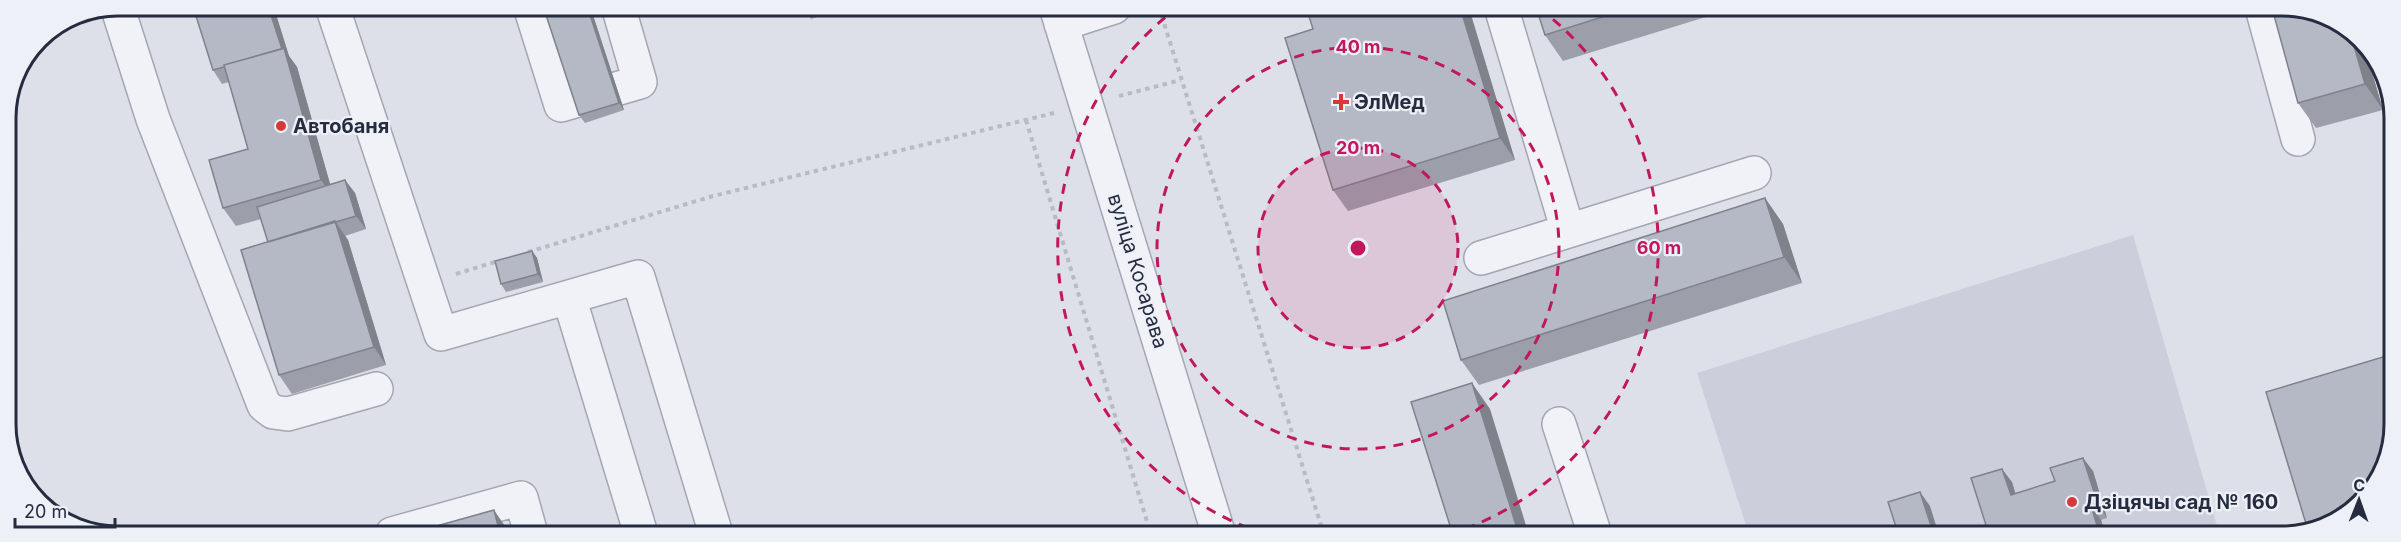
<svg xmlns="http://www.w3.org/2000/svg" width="2401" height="542" font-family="Inter,sans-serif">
  <rect width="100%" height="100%" fill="#dee0e9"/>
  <path fill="#cccfdb" d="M2133 235 2220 536 1749 535 1697 373Z"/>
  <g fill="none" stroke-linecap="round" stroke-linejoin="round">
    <g stroke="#a3a6b3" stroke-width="36">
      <path id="minor" d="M117 6 153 119 264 405 273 412 288 414 376 389
        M332 6 441 334 638 277 716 534
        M530 6 561 105 640 82 618 6
        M1056 7 1219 535
        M1501 7 1568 231 1754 173
        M2262 8 2298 139
        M1061 24 1114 7
        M1481 258 1568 231
        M569 297 641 534
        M1559 424 1595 535
        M392 534 521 498 531 534"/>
    </g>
    <path stroke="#b8bbc4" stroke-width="4" stroke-dasharray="4.5 4.5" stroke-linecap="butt" d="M1159 7 1324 535
      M1119 96 1181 80
      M1026 120 1151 535
      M528 252 713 196 1054 113
      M456 274 498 261"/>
    <use href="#minor" stroke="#f1f2f7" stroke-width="33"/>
  </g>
  <path fill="#9c9faa" d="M226 6H273L274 8 289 56 297 67 330 184 345 180 355 193 366 229 345 236 348 240 386 365 292 394 279 375 268 242 261 219 236 226 223 208 248 149 229 82 222 84 213 70Z
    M590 6 624 110 585 123 579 115Z
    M805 7H848L811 19 806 11Z
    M1306 7H1468L1515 160 1348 211 1333 190 1313 29Z
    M1536 7 1735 8 1563 61 1545 35Z
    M2362 39 2383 110 2316 128 2298 103Z
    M1765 198 1783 224 1802 283 1479 385 1461 360Z
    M532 251 537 258 543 282 506 292 501 284Z
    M2093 471 2107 518 2101 520 2106 536 1953 535 1986 525 2012 482 2015 493Z"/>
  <path fill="#7f828b" d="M268 6H273L274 8 289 56 297 67 334 198 321 180Z
    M587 6H590L624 110 619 103Z
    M1460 7 1469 8 1515 160 1500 138Z
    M2350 32 2362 39 2363 41 2383 110 2365 84Z
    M345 180 355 193 366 229 356 216Z
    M1765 198 1783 224 1802 283 1784 257Z
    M335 221 348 240 386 365 374 347Z
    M532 251 537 258 543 282 538 274Z
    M1472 383 1490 409 1529 535H1519Z
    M2083 458 2093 471 2107 518 2098 504Z
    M2002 469 2012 482 2020 509 2011 495Z
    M1920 492 1930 506 1939 535H1934Z
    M2091 506 2101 520 2106 536H2100Z
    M494 510 509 532V534H500Z"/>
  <path fill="#b5b9c6" stroke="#7f828b" stroke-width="1.5" d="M226 6H268L282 49 224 65V67L213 70 196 16Z
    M543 6H587L619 103 579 115Z
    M805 7H820L806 11Z
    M1306 7H1460L1500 138 1333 190 1285 38 1313 29Z
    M1536 7H1634L1545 35Z
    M2272 8H2304L2350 32 2365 84 2298 103Z
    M284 48 321 180 223 208 209 160 248 149 224 65Z
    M345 180 356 216 268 242 257 207Z
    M1765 198 1784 257 1461 360 1443 301Z
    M335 221 374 347 279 375 241 250Z
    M532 251 538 274 501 284 495 261Z
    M2393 354V445L2356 508 2320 523 2307 527 2266 392Z
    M1472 383 1519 535H1453L1411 402Z
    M2083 458 2098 504 2091 506 2100 535H1953L1986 525 1971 478 2002 469 2011 495 2055 481 2050 468Z
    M1920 492 1934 535H1881L1897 530 1888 502Z
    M494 510 500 534H408Z
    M1849 532V535H1839Z"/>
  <circle cx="1358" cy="248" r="100" fill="#c2185b" fill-opacity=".12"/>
  <g fill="none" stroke="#c2185b" stroke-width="3" stroke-dasharray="10 8">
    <circle cx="1358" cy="248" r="100"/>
    <circle cx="1358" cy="248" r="201"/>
    <path d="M1265 534A301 301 0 0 1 1177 8M1539 8A301 301 0 0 1 1451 534"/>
  </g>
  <g fill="#d7393b" stroke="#edf0f6" stroke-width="2">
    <path d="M1338 93h6v6h6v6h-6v6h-6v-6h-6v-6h6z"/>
    <circle cx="281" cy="126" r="6"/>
    <circle cx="2072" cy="502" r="6"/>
  </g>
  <g text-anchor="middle" stroke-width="4.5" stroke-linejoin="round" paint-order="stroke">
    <g font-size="20" font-weight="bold" fill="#262c40" stroke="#edf0f6" text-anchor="start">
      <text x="1354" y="109">ЭлМед</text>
      <text x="293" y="133">Автобаня</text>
      <text x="2084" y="509">Дзіцячы сад № 160</text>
    </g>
    <g font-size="20" fill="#262c40" stroke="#edf0f6">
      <text transform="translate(1138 271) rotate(73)" y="7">вуліца Косарава</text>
    </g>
  </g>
  <path d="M0 0H2401V542H0ZM118 16H2282A102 102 0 0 1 2384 118V424A102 102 0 0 1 2282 526H118A102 102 0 0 1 16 424V118A102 102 0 0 1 118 16Z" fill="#edf0f6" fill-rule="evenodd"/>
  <path fill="none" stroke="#262c40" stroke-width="3" d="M118 16H2282A102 102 0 0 1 2384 118V424A102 102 0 0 1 2282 526H118A102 102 0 0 1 16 424V118A102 102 0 0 1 118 16Z"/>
  <circle cx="1358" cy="248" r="9" fill="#c2185b" stroke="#edf0f6" stroke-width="3"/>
  <g font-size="18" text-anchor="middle" font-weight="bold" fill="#c2185b" stroke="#edf0f6" stroke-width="4.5" stroke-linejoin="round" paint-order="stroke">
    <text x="1358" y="53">40 m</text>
    <text x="1358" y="154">20 m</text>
    <text x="1659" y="254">60 m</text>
  </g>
  <g transform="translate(2359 500) rotate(1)" stroke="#edf0f6" stroke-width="4.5" paint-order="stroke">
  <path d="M0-4.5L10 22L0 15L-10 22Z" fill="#262c40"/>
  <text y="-9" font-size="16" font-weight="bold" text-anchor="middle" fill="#262c40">С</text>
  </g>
  <path d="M15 518v9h100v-9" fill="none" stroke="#262c40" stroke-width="3"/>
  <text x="24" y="518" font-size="18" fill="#262c40" stroke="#edf0f6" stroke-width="4.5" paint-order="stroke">20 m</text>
</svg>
